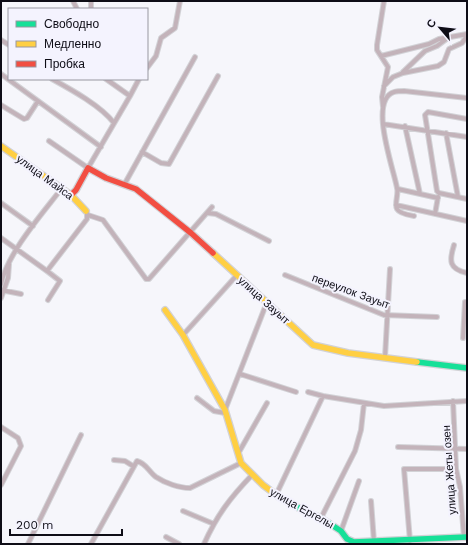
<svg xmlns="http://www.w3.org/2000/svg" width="468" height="545" font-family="'Work Sans',sans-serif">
  <rect width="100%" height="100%" fill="#f6f6fb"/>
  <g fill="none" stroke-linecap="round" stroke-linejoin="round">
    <g stroke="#d2d2d6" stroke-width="6">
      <path id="street" d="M73 1 77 9
        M91 1V9
        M1 40 9 45
        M381 56 429 44 439 39 467 34
        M147 68 156 56 161 38 175 28 180 1
        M403 72 425 51 437 46 449 37
        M1 74 101 147
        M52 79C72 90 101 106 114 123
        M384 86 393 77 403 73 438 66 444 62 449 49 462 43 467 36
        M130 96 139 79
        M1 105 24 119 27 118 38 101
        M383 107 382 97 388 67 377 50V45L384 1
        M467 119 428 112 425 115 437 191 439 193 467 199
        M383 124 467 137
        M405 126 420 194
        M446 133 458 197
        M49 141 88 168 130 96 106 79
        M142 152 161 163 169 164 218 76
        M124 185 195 57
        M398 189 438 198
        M1 203 33 226
        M396 205 467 221
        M208 213 216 214 269 241
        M435 214 438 197
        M88 215 103 220 146 279H149L212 207
        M414 216C409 215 400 214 397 209 394 204 399 194 397 188 394 170 368 100 394 92 397 91 401 91 404 91L467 98
        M1 238 47 271
        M454 245C449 261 449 269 467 273
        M285 275 384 315 437 317
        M1 284C8 252 42 214 62 188
        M1 290 21 294
        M1 298 8 278 9 264
        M48 300 60 281 47 271 87 219V213
        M183 335 237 275
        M463 338 465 302H467
        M385 357 390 269
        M240 374 296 392
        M308 392 323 396 384 406 467 401
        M197 398 214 411 225 413
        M453 401 456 469 460 487 464 537
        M225 410 267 302
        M1 427 18 438 21 446 1 485
        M398 447 467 449
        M239 452 267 403
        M114 460 125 461 133 466
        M276 495 323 396
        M371 501 374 542
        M183 511 214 524
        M321 518 355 451 361 430 364 403
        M341 531 359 481
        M166 537 179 544
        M410 541 404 469H456
        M28 544 81 435
        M91 544 137 461C146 463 149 472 156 477 165 483 179 488 190 488L241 463
        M204 544C217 515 230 498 252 475"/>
    </g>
    <g stroke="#d2d2d6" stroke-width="8">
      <path id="fast" d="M417 362 467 368
        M279 497 306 512 321 518 341 531 347 539 354 542 467 537"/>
    </g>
    <g stroke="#d2d2d6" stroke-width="8">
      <path id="slow" d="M1 146 71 195 86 211
        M213 253 313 345 348 353 417 362
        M165 310 183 335 225 410 241 463 263 485 279 497"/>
    </g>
    <g stroke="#d2d2d6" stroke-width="8">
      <path id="jam" d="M71 195 76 190 88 168 106 178 136 189 191 233 213 253"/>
    </g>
    <use href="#street" stroke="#c3b3ba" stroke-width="4"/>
    <use href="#fast" stroke="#16e098" stroke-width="5.5"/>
    <use href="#slow" stroke="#ffcf43" stroke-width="5.5"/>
    <use href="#jam" stroke="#f24e42" stroke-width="5.5"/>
  </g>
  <g text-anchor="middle" stroke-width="4" stroke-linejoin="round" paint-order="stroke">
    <g font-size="11" fill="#0e0d16" stroke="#f4f3fe">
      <text transform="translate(45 177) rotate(36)" y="4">улица Майса</text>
      <text transform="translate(351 291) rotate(20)" y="4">переулок Зауыт</text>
      <text transform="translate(264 300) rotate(42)" y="4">улица Зауыт</text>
      <text transform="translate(449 470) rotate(-94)" y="4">улица Жеты озен</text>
      <text transform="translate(302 508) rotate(29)" y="4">улица Ергелы</text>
    </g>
  </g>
  <rect width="468" height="545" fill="none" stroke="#0e0d16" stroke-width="4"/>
  <rect x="8" y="8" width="140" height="72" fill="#f4f3fe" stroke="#9897a1"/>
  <rect x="16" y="21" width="20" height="6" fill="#16e098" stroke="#9897a1"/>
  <text x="44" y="28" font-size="12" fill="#0e0d16">Свободно</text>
  <rect x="16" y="41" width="20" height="6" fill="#ffcf43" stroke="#9897a1"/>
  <text x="44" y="48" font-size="12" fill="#0e0d16">Медленно</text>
  <rect x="16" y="61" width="20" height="6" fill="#f24e42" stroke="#9897a1"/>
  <text x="44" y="68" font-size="12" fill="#0e0d16">Пробка</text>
  <g transform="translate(440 28) rotate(298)" stroke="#f4f3fe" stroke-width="3" paint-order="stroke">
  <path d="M0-3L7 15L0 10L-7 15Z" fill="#0e0d16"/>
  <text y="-6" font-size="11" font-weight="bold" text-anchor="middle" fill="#0e0d16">С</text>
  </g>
  <path d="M10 529v6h112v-6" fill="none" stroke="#0e0d16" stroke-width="2"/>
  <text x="16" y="529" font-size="12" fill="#0e0d16" stroke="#f4f3fe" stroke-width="3" paint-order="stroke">200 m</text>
</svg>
